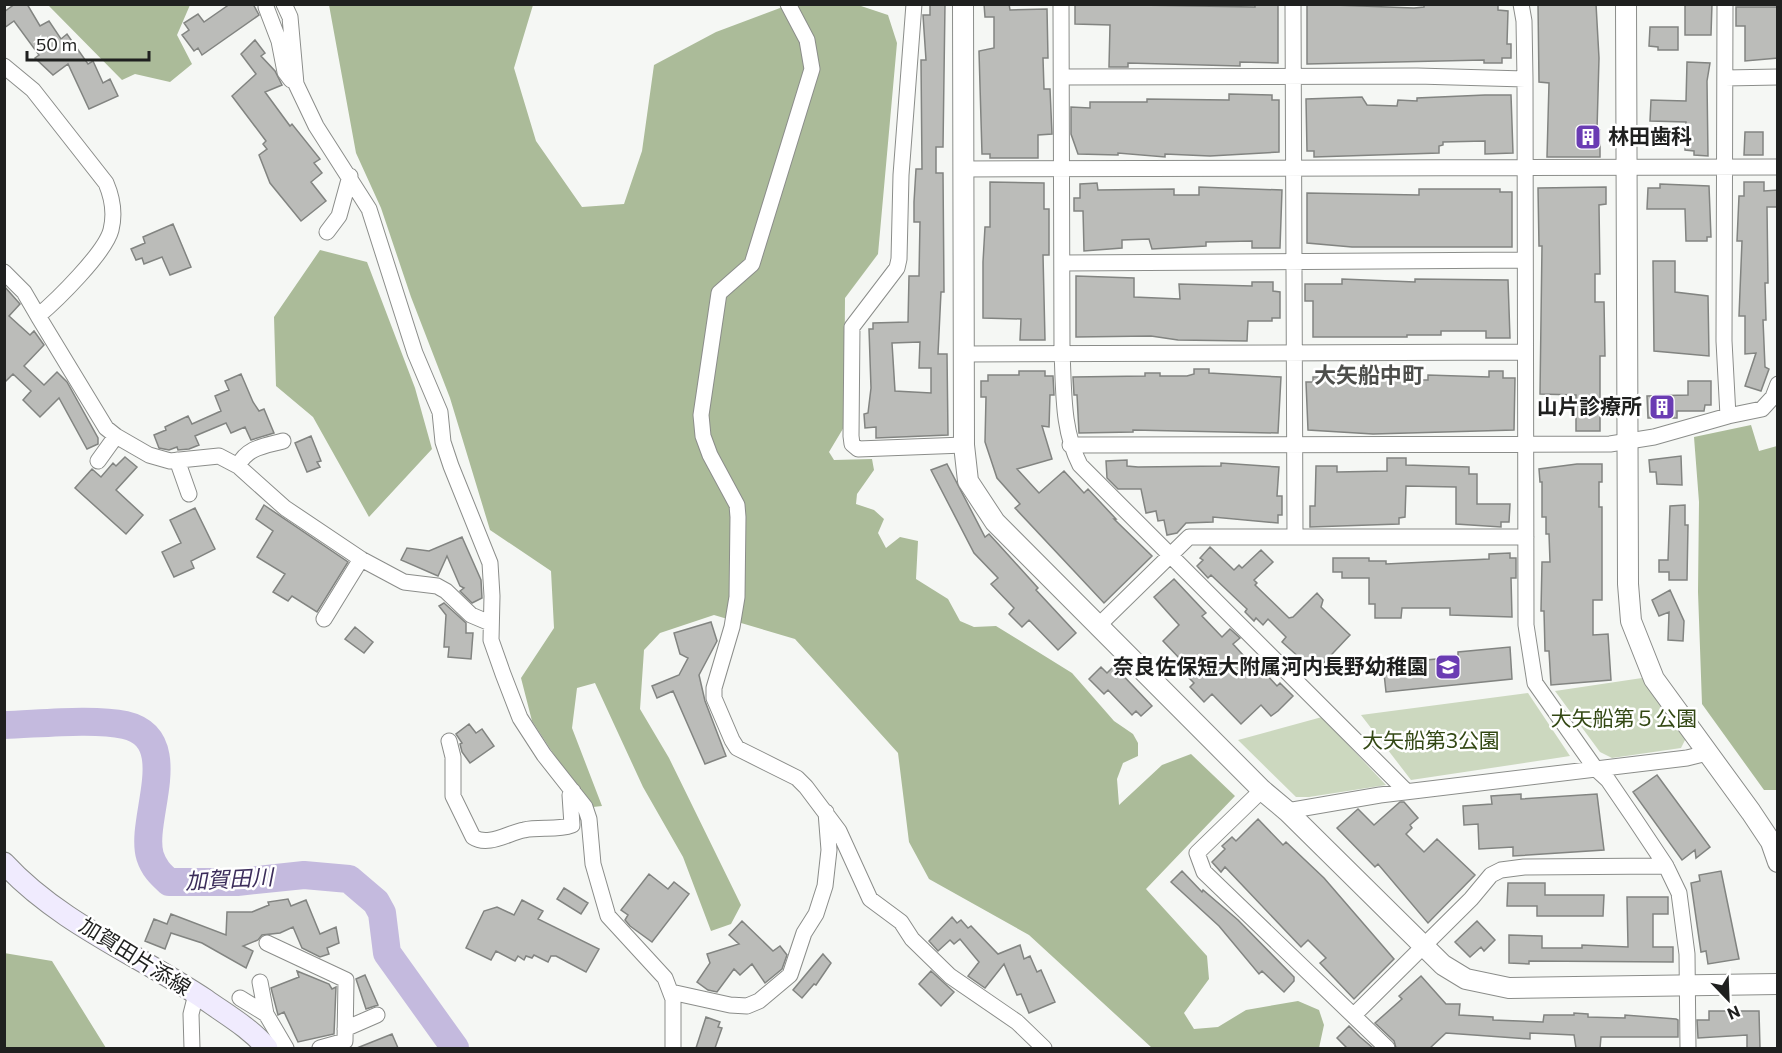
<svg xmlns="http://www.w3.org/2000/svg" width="1782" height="1053" font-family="Commissioner,'Noto Sans JP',sans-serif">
  <rect width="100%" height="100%" fill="#f5f7f4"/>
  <path fill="#ccd8bf" d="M1642 678 1686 738 1681 748 1612 758 1600 752 1555 691Z
    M1528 693 1570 756 1411 780 1361 715Z
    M1322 717 1386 785 1309 797H1296L1238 740Z"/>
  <path fill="#abbb99" d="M48 5H190L177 35 192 64 170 82 135 74 122 80Z
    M329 5H533L514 68 536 141 582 207 624 204 642 151 654 65 716 32 788 5H858L888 15 897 43 878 254 845 298 844 427 829 452 834 460 872 459 874 470 857 494 856 504 874 510 884 519 878 533 886 548 900 537 918 541 916 579 948 599 960 621 974 627 996 626 1072 673 1114 721 1133 734 1138 743V756L1123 763 1117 779 1119 805 1162 765 1191 754 1235 796 1146 889 1207 956 1209 979 1184 1013 1194 1029 1218 1027 1246 1010 1298 1001 1319 1010 1324 1025 1319 1048H1152L1029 935 929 879 909 842 898 753 795 639 714 615 660 633 644 650 640 709 669 758 741 905 731 924 711 931 683 857 643 787 595 683 577 688 572 728 602 806 593 807 564 770 532 721 521 678 554 628 551 571 490 530 450 398 411 297 381 208 356 153Z
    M320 250 367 262 415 388 432 449 369 517 313 417 276 386 274 317Z
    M1751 425 1759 451 1777 446V790H1764L1702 704 1698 592 1699 502 1694 437Z
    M4 953 52 961 106 1048H5Z"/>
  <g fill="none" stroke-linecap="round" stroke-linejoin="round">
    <path stroke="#c4bade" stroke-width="28" d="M4 725C38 724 94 718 125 725 185 739 139 819 150 856 154 868 160 874 169 882H237L304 875 349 879 376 902 382 913 387 953 455 1048"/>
  </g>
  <path fill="#bbbcb9" stroke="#828481" stroke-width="1.5" fill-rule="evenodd" d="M15 4H27L40 26 49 21 61 39 67 34 88 64 93 61 103 83 110 79 118 96 89 109 68 64 53 75 35 58 39 55 14 21 4 28V12Z
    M230 4H253L259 15 202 55 198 48 194 51 182 35 189 30 184 23 198 14 204 22Z
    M930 4H945L943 147H936V173H943L944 292H941L938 354H947L948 435 876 438V427L865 428 864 414 868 413 871 388 869 329H873V323L908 322 909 276H919L920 222H914V202L916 169H922L921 60H926L923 15H930ZM920 342 919 368H931V393L895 391 892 343Z
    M984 4H1009L1010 10 1047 9 1048 58H1043L1044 89H1050L1052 134 1038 135V158H990V154H982L979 51 994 48V17H985Z
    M1075 4 1255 7V4H1278V63L1240 62V66L1128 63V67H1109L1110 25 1075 24Z
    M1307 4 1414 8 1424 7V4L1498 5V10L1508 11 1507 44H1511V58H1502V63H1484V60L1307 64Z
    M1538 4H1596L1599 58 1597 130H1600V157H1547L1549 83 1539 82Z
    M1685 4H1712L1711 35H1685Z
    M1736 7H1778V58L1745 61V26H1736Z
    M1650 27H1678V50H1658V47L1649 46Z
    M255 40 265 53 261 56 275 71 282 85 265 92 290 126 292 124 320 159 314 163 322 173 311 182 326 201 301 221 270 183 259 155 267 149 263 144 266 141 232 96 256 74 241 54Z
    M1687 62 1710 63 1707 81 1708 156 1694 155V151L1685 150 1686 122 1650 121 1651 100 1686 101Z
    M1229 94 1272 95V100H1279V152L1210 156 1165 154V157L1118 153V155L1078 154 1071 134V107L1090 108V102H1147V99L1229 100Z
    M1485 95H1511L1513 153 1485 154V141L1443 142V145L1439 146V153L1314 157V151H1307L1306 99 1362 97 1367 105 1397 106 1398 100 1417 101V98Z
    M1745 132H1763V155H1744Z
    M990 182 1044 183V209H1049V255H1043L1045 340H1020L1021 319 983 318V262L985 227H990Z
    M1744 182H1764V191L1778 190V207H1767L1768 283H1765L1766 320H1763L1765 367 1769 369 1761 391 1745 386 1756 353 1745 354V316H1739L1742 241H1737L1739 196H1744Z
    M1097 183 1098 190 1174 189V195H1199V187L1282 190 1280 248H1252V241L1206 242V246L1152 249 1149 239 1122 240V248L1084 251 1083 211H1074V198H1080V184Z
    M1660 184 1709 186 1711 237H1707V241H1686L1685 209H1647L1648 188H1660Z
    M1606 187V204L1599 205 1600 274H1595V302H1604L1605 356H1600V431H1576V395L1540 394 1542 246H1539L1538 188Z
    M1419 189H1500V192H1512V247H1352L1307 243V193L1419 195Z
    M173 224 191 267 170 275 162 257 144 264 142 258 136 260 131 249 145 243 143 237Z
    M1653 261H1675V292L1708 296 1709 356 1654 351Z
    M1076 276 1134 278V297L1180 299 1179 284 1252 286V282H1273V291L1280 292V318H1272V321H1248L1247 341 1178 340 1151 336 1076 337Z
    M1342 279 1415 282V279L1508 280 1510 338H1486V331H1441V335H1407V337H1313V301H1305V284H1342Z
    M4 286 20 304 9 316 30 335 34 331 44 345 24 366 44 385 57 372 67 382 98 438V444L87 449 59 398 40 417 23 400 31 391 13 374 4 383Z
    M1194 369H1209V373L1281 377 1278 433 1133 430V432L1079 433 1077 395H1074L1073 377 1145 376V373H1160V376H1187L1194 374Z
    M1352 369 1399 373V380H1428V375L1489 377V371H1503V378H1515L1514 430 1373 434 1308 430 1306 382H1313V377H1322V371L1352 372Z
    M1019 371H1045V376H1053L1054 395H1050L1049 427 1042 426 1052 459 1017 469 1039 493 1064 471 1084 493 1088 489 1116 519H1114L1152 556 1104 603 1015 508 1020 504 997 478 985 442 986 397H981V381H988V375H1019Z
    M241 374 253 402 259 411 264 409 274 433 251 440 245 427 231 433 226 423 195 436 199 445 189 449 178 450 177 447 169 450 159 448 154 435 166 430 165 427 188 416 192 424 221 411 215 396 229 390 225 381Z
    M1688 381H1711V405H1705L1704 411H1677V418H1648L1647 396 1688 395Z
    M311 436 321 461 317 462 320 467 307 472 295 443Z
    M1681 456 1682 485 1657 484 1656 472H1650L1649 460Z
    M125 457 137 467 116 490 143 515 126 534 75 488 92 469 101 477 113 463 116 466Z
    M1387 458H1406V465L1469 467V474H1477V504H1510L1509 522H1501V527L1456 524V487L1406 486 1405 517 1399 518V524L1310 527V506H1315L1316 466H1337V472L1387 471Z
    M1127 460V466L1138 467 1221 466V463L1279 467 1277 496H1282V515H1278V523L1213 517V522L1186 523 1177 533 1167 535 1164 520 1158 521 1156 511 1146 513 1141 489H1118L1107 478 1106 461Z
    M947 464 985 537 989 534 1000 546 1038 588 1036 590 1076 633 1058 650 1029 620 1022 627 1009 614 1014 608 991 584 998 578 974 553 931 470Z
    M1577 464H1602V482H1599V507H1602V600H1593V635L1608 634 1611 680 1551 685 1549 651H1545L1544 611H1541L1542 562H1550L1549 534H1546V517H1542V482H1540L1539 469Z
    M264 505 348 562 317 612 292 596 288 601 273 592 285 574 257 557 273 531 256 519Z
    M1685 505V525H1688L1687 580H1669V572H1659V560H1668L1670 506Z
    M195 508 215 549 191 561 194 568 174 577 162 552 181 543 170 520Z
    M462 537 481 580 482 598 472 603 460 591 464 588 460 586 447 556 438 576 401 560 407 548 429 551Z
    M1210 547 1234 570 1239 565 1242 568 1261 550 1273 562 1254 580 1257 583 1255 585 1289 618 1293 617 1317 593 1323 600 1321 607 1350 635 1318 669 1314 665 1307 672 1297 663 1301 659 1282 642 1286 637 1268 619 1263 625 1256 618 1254 621 1245 612 1247 609 1211 575 1208 578 1197 566 1203 560 1200 558Z
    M1510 553V558H1516V578H1511L1512 617 1450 615V608H1402L1401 618H1375V604H1369V578H1342V572H1333V558H1369V561H1386V564L1489 559V554Z
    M1174 579 1206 613 1202 616 1222 637 1230 629 1240 638 1233 644 1253 666 1256 663 1277 686 1280 683 1293 696 1278 711 1271 716 1261 705 1241 724 1212 694 1204 702 1190 687 1194 683 1176 665 1181 660 1163 641 1179 625 1154 597Z
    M1670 590 1684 621 1683 641 1668 640 1669 612 1659 616 1652 600Z
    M444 603 466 623V633H473L471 659 448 657 449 647H444L446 615 439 606Z
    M711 622 717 641 699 675 705 701 726 756 705 764 673 691 657 698 652 686 679 675 688 658 680 654 674 633Z
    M355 627 373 642 364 653 345 639Z
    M1510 647 1512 679 1386 692 1383 664 1458 657V652Z
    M1114 666 1152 706 1141 716 1136 711 1132 715 1108 690 1104 694 1089 679 1101 667 1107 673Z
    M469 724 476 733 482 729 494 746 470 763 462 752 460 744 462 743 456 734Z
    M1657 775 1710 847 1696 858 1695 850 1682 860 1633 792Z
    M1521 794V799L1597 794 1604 850 1513 856V847L1479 849 1478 824 1464 825 1463 806 1492 804 1491 796Z
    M1400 802H1404L1418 818 1410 825 1412 828 1406 834 1424 852 1437 839 1475 875 1428 923 1378 864 1375 867 1337 828 1358 809 1374 825Z
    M1258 819 1283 845 1286 842 1324 878 1394 959 1354 999 1320 963 1326 958 1308 940 1301 947 1225 867 1221 872 1212 862 1225 849 1222 846 1232 837 1236 841Z
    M1182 871 1202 892 1203 890 1238 920 1294 977V981L1284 992 1262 971 1259 974 1219 926 1171 882Z
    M1721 871 1739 959 1708 964 1706 951 1701 952 1691 883 1700 881 1699 875Z
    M649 874 668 889 674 882 689 894 652 942 630 926 625 920 628 915 621 910Z
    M1508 883H1545V895H1604L1603 916H1537V906H1507Z
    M564 888 588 903 581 914 557 899Z
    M1627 897H1668V914H1653V947H1673V962L1529 961V964L1509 963V935L1542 936V948H1582V945L1628 947Z
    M288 899 291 906 306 900 320 934 336 927 339 943 327 948 329 954 320 957 302 948 293 927 280 933 262 935 258 940 243 946 253 951 246 968 202 943 171 933 165 949 145 941 154 919 167 924 171 914 226 935 227 912H252L269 905 268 902Z
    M522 900 543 911 538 919 599 949 586 972 556 956H551L548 962 534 955 532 958 526 956 524 960 518 956 515 961 496 951 491 960 466 948 484 911 497 907 514 915Z
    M952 917 957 923 961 920 968 928 971 926 998 954 1020 945 1024 959 1030 956 1037 972 1041 970 1055 1002 1029 1013 1021 994 1017 995 1004 964 985 988 968 976 979 962 960 939 954 944 950 940 938 951 929 941Z
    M742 921 773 951 780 946 787 955 782 969 765 983 752 964 740 975 734 969 717 992 708 990 697 982 710 963 707 954 739 944 729 935Z
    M1477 921 1495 940 1484 951 1481 947 1470 957 1455 942Z
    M823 954 831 963 816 985 814 984 802 998 793 990Z
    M297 971 329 984 332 989 336 987 334 1034 298 1042 284 1012 278 1015 271 988 299 977Z
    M931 971 954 992 941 1006 919 984Z
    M365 975 378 1005 366 1009 356 979Z
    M1421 976 1446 1004H1460L1459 1015 1493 1017V1020L1543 1022 1544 1015H1574V1013L1588 1014V1017L1625 1018V1015L1676 1019 1678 1020V1037H1601L1600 1048H1576L1574 1035 1530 1033V1039L1446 1033 1430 1048H1396L1394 1041 1375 1023 1402 999 1399 996Z
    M1709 1011H1759L1760 1048H1747V1035L1698 1038 1697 1020H1709Z
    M706 1017 720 1022 718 1027 722 1028 715 1048H696Z
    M1349 1026 1360 1037 1373 1048H1347L1337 1038Z
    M392 1034 398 1048H357Z"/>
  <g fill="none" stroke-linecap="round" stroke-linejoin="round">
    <g stroke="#8b8d8a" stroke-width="17">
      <path id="minor" d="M284 4 290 17 296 84 316 126 369 209 415 353 440 412 443 442 451 466 490 563 492 596 491 640 503 674 520 718 544 755 585 807 589 819 593 864 608 916 665 978 673 999V1048
        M788 4 807 40 812 69 752 264 719 293 701 415 703 436 710 455 737 505 738 517 737 597 732 627 714 688V698L732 740 737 748 797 778 806 787 839 831 870 899 901 922 912 939 950 976 1017 1022 1044 1048
        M914 4 901 175 899 259 897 268 852 327 851 436 852 444 858 449 964 445
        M1061 4 1062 352C1064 391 1062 430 1080 465L1406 791
        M1293 4 1295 536
        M1521 4 1524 21 1525 79 1526 625 1535 683 1595 768 1608 780 1634 818 1666 866 1679 893 1687 954 1688 1048
        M1725 4 1724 341 1728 416
        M266 7 279 41 285 72 291 80
        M4 66 33 90 106 183C112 197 115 214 111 230 105 253 57 300 38 316L106 428 116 436 149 455 170 461 219 456 238 466 285 508 361 559 404 582 437 586 446 591 471 615 490 623
        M1062 77 1417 76 1525 79
        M1725 78 1778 77
        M962 169 1778 167
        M327 232 339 216 350 176
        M1063 263 1525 260
        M4 272 24 292 38 316
        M964 354 1525 352
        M1070 445 1610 444 1654 437 1728 416 1762 409 1773 397 1778 384
        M177 460 189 494
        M98 461 116 436
        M238 466C247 447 265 446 283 441
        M324 619 361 559
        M1099 625 1189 537H1526
        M449 741 453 757V796L473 837C488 847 508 833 524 830 540 826 556 831 572 825L570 795 573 791
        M1262 790 1197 853 1204 872 1387 1048
        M1287 811 1380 795 1687 758 1707 753
        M267 943 346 980 345 1041 320 1048
        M260 982 266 1014 286 1048
        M671 992 730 1005 747 1006 759 1001 790 975 804 933 816 914 825 886 829 850 826 812
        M240 998 266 1014
        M1354 1015 1471 899 1491 875 1501 870 1524 867 1666 866
        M345 1029 377 1015
        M192 1048 191 1014 196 994"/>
    </g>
    <g stroke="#8b8d8a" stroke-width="22">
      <path id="tertiary" d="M963 4 964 445 968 481 995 522 1262 790 1287 811 1443 965 1466 979 1509 988 1778 984
        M1626 4 1628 584 1631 621 1654 679 1751 812 1771 842 1778 862"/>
    </g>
    <g stroke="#8b8d8a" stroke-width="23">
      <path id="secondary" d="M4 863C59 923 139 955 206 1000 227 1015 250 1028 267 1048"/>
    </g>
    <use href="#minor" stroke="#fff" stroke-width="15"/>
    <use href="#tertiary" stroke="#fff" stroke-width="20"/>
    <use href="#secondary" stroke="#f0ebfe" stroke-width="21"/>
  </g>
  <defs>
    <g id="building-square" transform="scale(1.35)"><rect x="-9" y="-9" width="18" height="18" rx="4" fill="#6a3cb3" stroke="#fff"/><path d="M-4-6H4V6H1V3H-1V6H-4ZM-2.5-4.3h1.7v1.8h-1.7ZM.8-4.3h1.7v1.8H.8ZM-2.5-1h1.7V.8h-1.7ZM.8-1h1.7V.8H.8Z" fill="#fff"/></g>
    <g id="school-square" transform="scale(1.35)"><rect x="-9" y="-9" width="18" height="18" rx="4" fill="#6a3cb3" stroke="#fff"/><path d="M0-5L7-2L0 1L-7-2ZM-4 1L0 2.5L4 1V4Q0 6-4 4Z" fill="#fff"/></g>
  </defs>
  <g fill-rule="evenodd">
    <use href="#building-square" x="1588" y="137"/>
    <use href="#building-square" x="1662" y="407"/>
    <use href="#school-square" x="1448" y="667"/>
  </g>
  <g text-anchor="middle" stroke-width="5" stroke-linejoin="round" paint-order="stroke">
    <g font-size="21" font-weight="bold" fill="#1f201f" stroke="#fff" text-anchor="end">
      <text x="1608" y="144" text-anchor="start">林田歯科</text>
      <text x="1642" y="414">山片診療所</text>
      <text x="1428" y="674">奈良佐保短大附属河内長野幼稚園</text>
    </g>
    <g font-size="21" fill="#334814" stroke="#fff">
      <text x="1624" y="726">大矢船第５公園</text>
      <text x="1431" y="748">大矢船第3公園</text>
    </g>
    <g font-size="21" fill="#1f201f" stroke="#fff">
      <text transform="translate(135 957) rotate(32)" y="7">加賀田片添線</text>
    </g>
    <g font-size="22" font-weight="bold" fill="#4d4e4b" stroke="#fff">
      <text x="1369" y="383">大矢船中町</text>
    </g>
    <g font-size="22" font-style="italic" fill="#3c2d5b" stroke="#fff">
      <text transform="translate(229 879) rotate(-3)" y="8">加賀田川</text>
    </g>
  </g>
  <rect width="1782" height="1053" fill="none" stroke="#1f201f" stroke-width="12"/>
  <g transform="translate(1728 999) rotate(157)" stroke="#ffffff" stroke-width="4.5" paint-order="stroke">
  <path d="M0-4.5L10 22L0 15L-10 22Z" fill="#1f201f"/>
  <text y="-9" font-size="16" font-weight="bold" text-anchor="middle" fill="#1f201f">N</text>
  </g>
  <path d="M27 51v9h122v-9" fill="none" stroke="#1f201f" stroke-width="3"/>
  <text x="36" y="51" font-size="18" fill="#1f201f" stroke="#ffffff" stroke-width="4.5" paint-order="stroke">50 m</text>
</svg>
